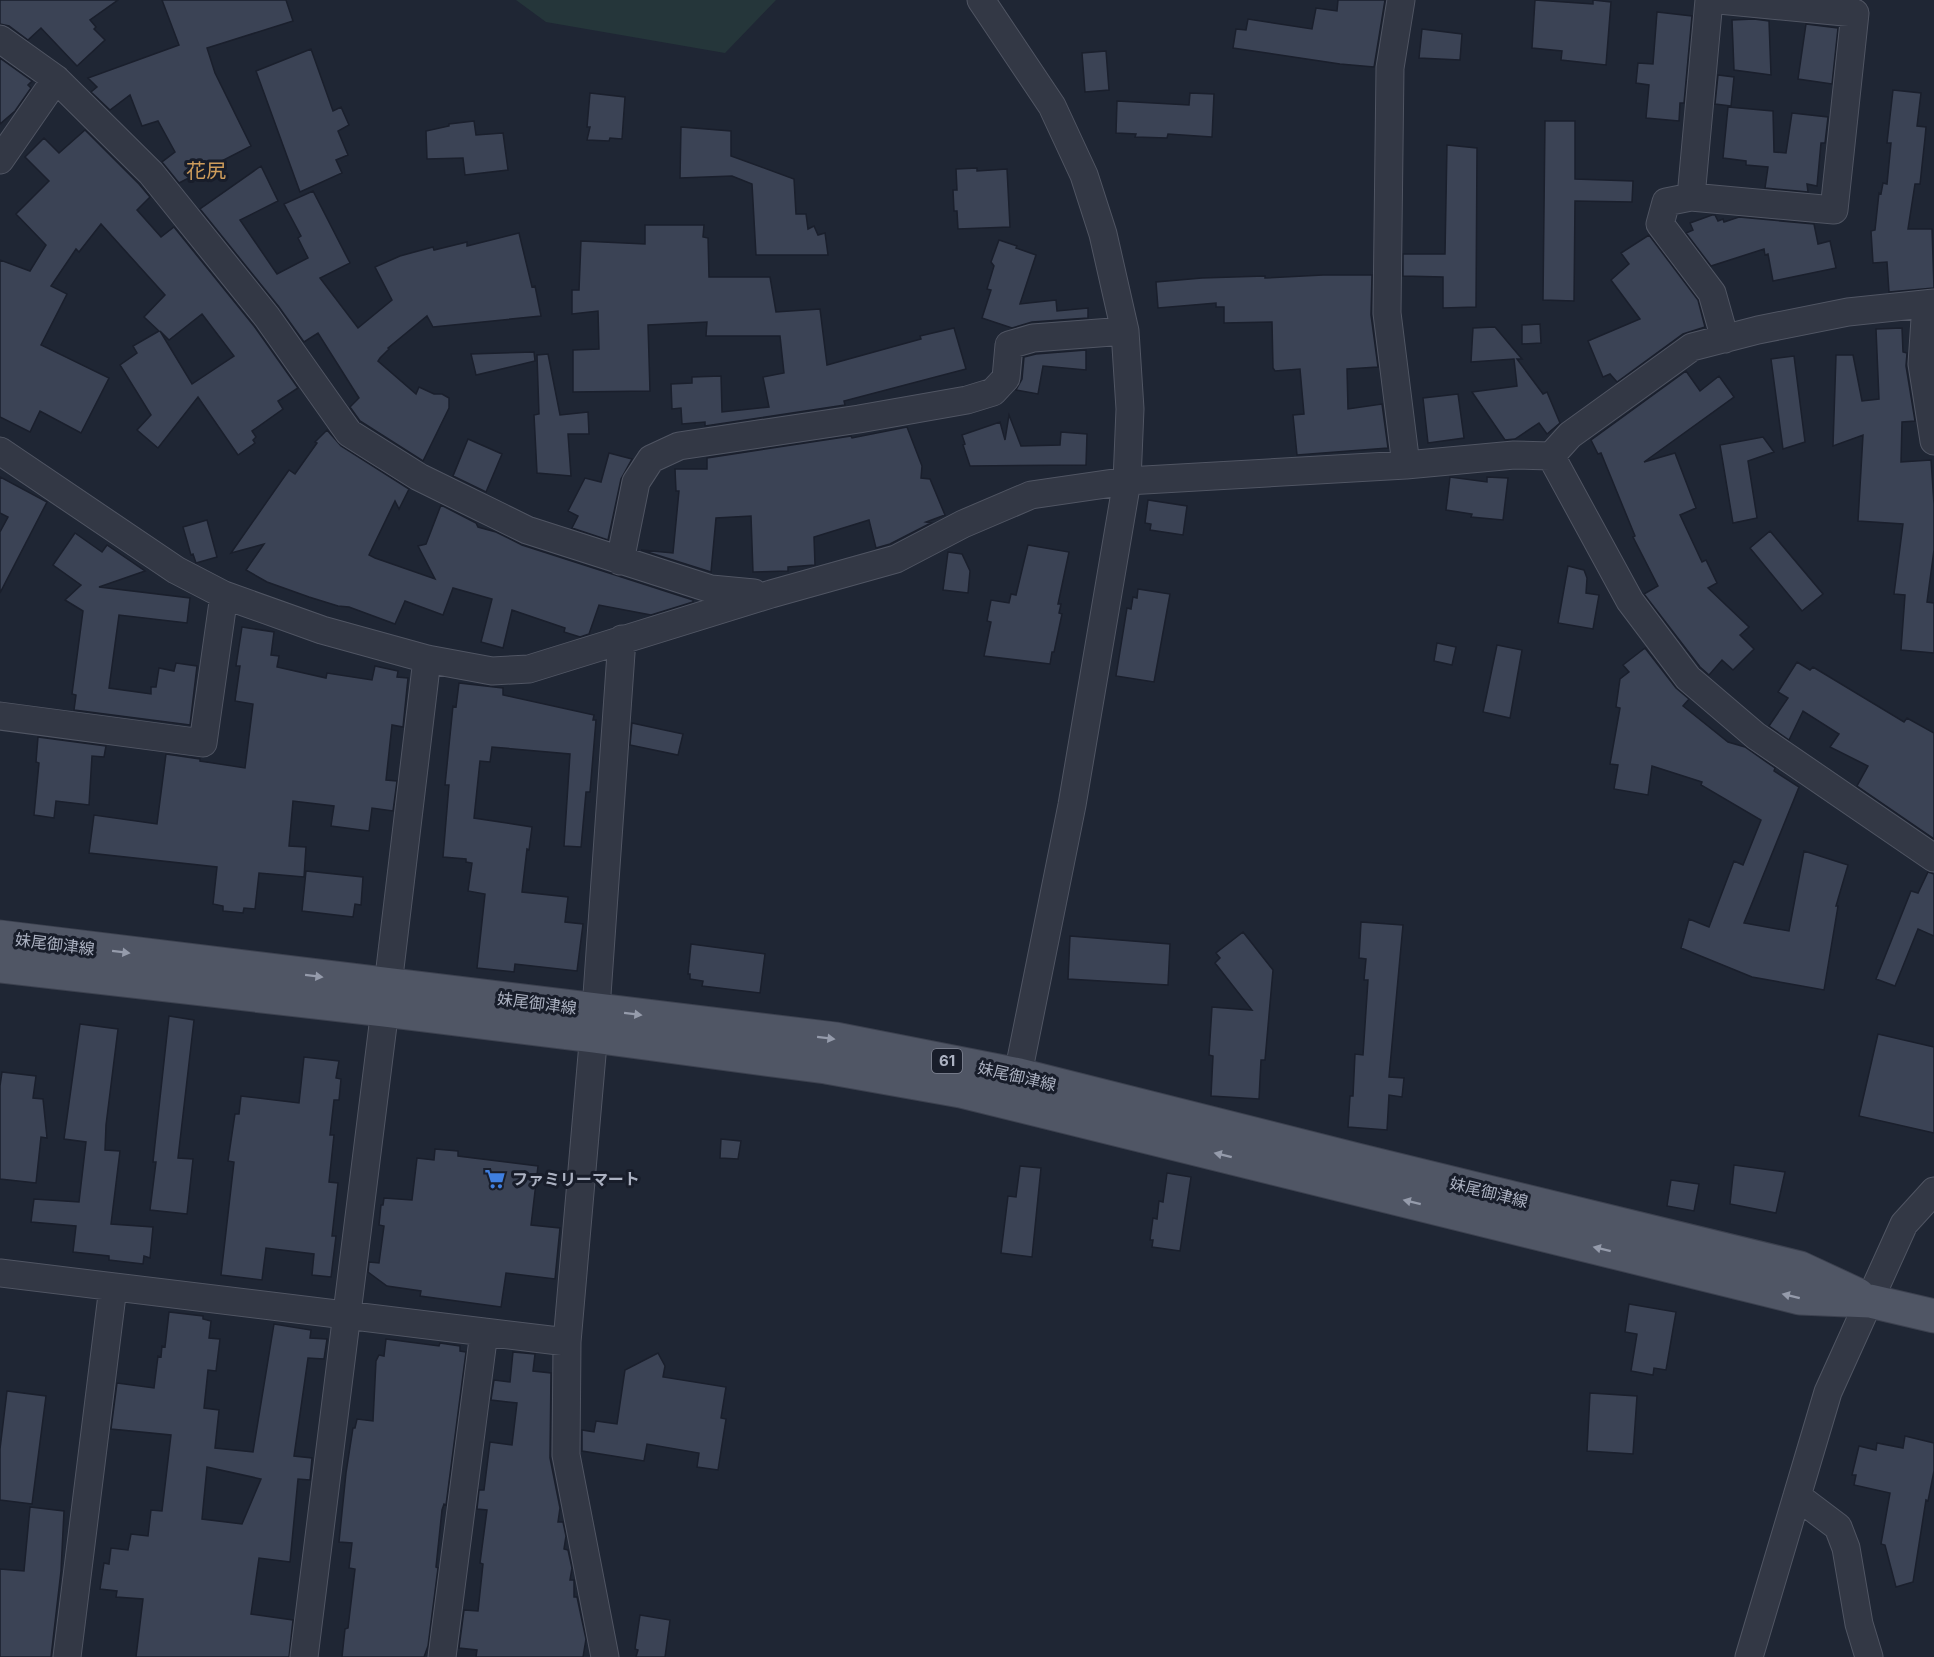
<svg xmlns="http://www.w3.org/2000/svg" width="1934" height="1657" font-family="Inter,'Noto Sans JP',sans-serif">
  <rect width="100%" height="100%" fill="#1f2634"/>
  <path fill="#25363a" d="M516 0H776L725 53 546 22Z"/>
  <path fill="#3b4355" stroke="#1a1f2c" stroke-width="1.5" fill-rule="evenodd" d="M0 0H118L90 20 96 27 94 29 105 40 77 66 41 28 28 40 9 26 0 24Z
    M162 0H286L293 21 207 48 215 73 251 146 179 183 162 162 175 152 158 121 142 126 130 95 110 110 91 92 97 87 88 78 179 45Z
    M1338 0H1385L1374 67 1340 64 1233 48 1236 29 1246 30 1248 19 1312 29 1316 8 1337 11Z
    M1535 0 1593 4V0L1611 2 1606 65 1561 60 1562 51 1532 48Z
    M1657 12 1692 16 1684 103H1680L1679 121 1646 118 1649 85 1636 83 1638 63 1653 64Z
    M1754 19 1769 21 1771 75 1734 70 1732 20Z
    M1806 24 1838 28 1832 84 1798 79Z
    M1422 29 1462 34 1460 60 1419 58Z
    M311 49 333 111 341 107 349 125 338 131 348 155 336 160 342 173 300 192 256 71Z
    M1106 51 1109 90 1085 92 1082 53Z
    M0 58 32 81 28 85 31 88 15 111 0 124Z
    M1718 75 1734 77 1731 106 1715 104Z
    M1893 90 1921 93 1917 126 1926 127 1925 138 1920 184H1915L1908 229H1932L1934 288 1889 292 1887 262 1873 263 1871 231 1875 230 1879 193 1881 194 1883 183 1887 184 1891 143H1887Z
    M590 93 625 97 622 139 610 138 609 141 587 140 590 127H587Z
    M1190 93 1214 94 1212 137 1168 134 1167 138 1135 137 1136 134 1116 133 1117 101 1189 105Z
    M1728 107 1773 111 1774 152 1786 153 1792 113 1828 117 1825 143H1821L1817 186 1807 184 1808 192 1765 188 1768 167 1746 165V161L1723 158Z
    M474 121 476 135 503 133 508 170 465 175 463 158 427 159 426 131 449 126V124Z
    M1545 121H1575V179L1633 181 1632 202 1575 201 1574 301 1543 300Z
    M681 127 731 131V156L794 179 796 214H806L808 229 814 226 818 235 825 233 828 255H756L752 184 732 176 680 178Z
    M85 130 139 184 150 197 137 210 161 237 174 227 254 326 298 388 278 401 283 409 252 431 256 437 253 440 255 443 238 455 198 397 158 448 137 430 151 415 120 365 137 353 133 346 159 331 144 317 165 295 101 224 79 252 76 249 51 286 67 294 41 345 109 378 81 433 40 411 30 432 0 417V260L30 271 46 245 16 214 49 181 25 157 44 138 59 153ZM202 314 234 356 192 384 160 331 169 340Z
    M1447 145 1477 148 1476 307 1443 308V277L1403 276V254H1445Z
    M261 166 278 201 240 220 277 274 308 258 298 238 301 236 284 204 313 191 350 263 320 278 358 328 392 300 375 267 400 256 433 247 434 250 467 242V246L519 233 532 287 535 286 541 316 433 327 427 316 388 348 389 349 380 358 378 361 416 394 419 387 434 394H442L449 398V408L423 461 360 421 350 407 359 398 318 333 304 342 279 307 200 209Z
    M977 168V171L1007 169 1010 227 958 229 957 211H954L953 190H957L956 169Z
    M1712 215H1715L1718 221 1723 219 1724 222 1739 217 1814 224 1818 244 1830 241 1836 268 1773 281 1768 254 1765 255 1764 249 1711 266 1686 233 1693 230 1690 223Z
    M645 225H704L703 237 708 238 709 277H770L776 312 820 309 827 365 921 339 920 336 954 328 966 369 844 401 845 405 705 426V422L682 424 681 408 672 409 671 384 692 383V377L721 376 722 412 769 407 763 377 784 373 780 336H706L707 322 648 325 650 391 573 392V350L599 349 598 311 572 314V290H579L581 241 645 244Z
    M1649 235 1698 300 1705 327 1683 334 1617 382 1610 374 1603 377 1588 341 1640 319 1611 280 1629 264 1621 253Z
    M999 240 1017 246 1016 248 1036 255 1020 304 1056 300 1057 311 1088 308V318L1032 322 1012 328 982 318 991 290 987 289 994 266 991 262Z
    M1323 275H1372L1371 315 1378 367 1347 369 1348 409 1382 404 1388 448 1297 455 1293 415 1304 414 1300 369 1275 371 1273 368 1272 322 1224 323V307H1216V303L1158 308 1156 282 1202 278 1265 276V278Z
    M1540 324 1541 343 1522 344V325Z
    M1495 327 1522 359H1517L1543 394 1547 392 1560 423 1547 434 1539 423 1515 439 1505 440 1472 392 1517 386 1514 359 1471 362 1473 328Z
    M1902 328 1903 352 1907 353 1906 366 1915 421 1902 422 1901 462 1931 460 1934 504V550L1927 602 1934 603V653L1901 650 1905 595 1894 594 1903 524 1858 521 1863 435 1833 446 1836 355H1853L1862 401 1879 399 1876 329Z
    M1086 350V370L1043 366 1038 394 1016 390 1022 379 1024 357 1036 354Z
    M534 352 535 361 476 375 471 354Z
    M548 354 560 415 588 412 589 434H568L571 476 537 473 534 415 539 414 537 355Z
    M1794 356 1805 442 1783 449 1771 359Z
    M1686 371 1700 391 1719 376 1734 397 1644 462 1675 453 1696 508 1680 515 1702 562 1706 560 1717 583 1708 588 1749 627 1740 635 1754 649 1733 670 1722 660 1709 675 1700 667 1644 594 1658 586 1633 537 1635 536 1601 453 1598 454 1591 440Z
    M1458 394 1464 438 1428 443 1423 398Z
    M1009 415 1021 446 1060 445 1061 432 1087 434 1086 465 970 466 963 445 965 444 962 435 1000 422 1005 440Z
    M907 427 922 466 921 478 930 479 945 515 926 522 931 523 890 544 876 548 869 520 814 537 815 565 788 567V571L753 572 751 516 716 518 711 572 641 550 673 553 679 491H676L675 469H707V458L851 436 852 438Z
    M327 430 341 446 409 489 399 509 395 501 369 555 375 558 435 579 418 546 426 544 441 505 476 523 478 527 496 532 522 545 693 600V602L651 615 599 605 589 634 580 637 564 632 565 628 512 610 503 648 481 642 492 599 453 588 443 615 405 601 395 624 349 607 338 606 309 597 267 582 246 570 264 544 231 553 289 470 295 474 317 443 315 442Z
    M1763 437 1774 452 1748 461 1757 518 1733 523 1720 445Z
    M468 439 502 454 486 492 453 476Z
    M609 453 632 459 621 479 608 540 572 528 578 516 568 511 585 478 601 482Z
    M0 477 47 502 0 593V532L8 517 0 513Z
    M1450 477 1487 482V477L1508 478 1503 520 1471 517 1472 514 1446 510Z
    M1148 500 1187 506 1183 535 1150 530 1151 524 1145 523Z
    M207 520 217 557 196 563 193 554 191 555 183 527Z
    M1770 531 1823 594 1802 611 1750 548Z
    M75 533 102 552 107 545 145 571 99 587 190 598 187 623 119 615 109 688 151 694V687H156L159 668 174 671 176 663 197 666 190 725 74 710 76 695 72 694 83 611 65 600 81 585 53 565Z
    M1028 545 1069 552 1058 604H1061L1059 613 1062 614 1054 652H1052L1050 664 984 656 991 622 987 621 991 600 1009 603 1011 594 1016 595Z
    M948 552 962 554 970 571 968 593 943 590Z
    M1568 566 1584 570 1587 578 1586 593 1599 595 1593 629 1558 623Z
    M1138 589 1170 594 1154 682 1116 676 1127 608 1131 609 1133 597 1137 598Z
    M242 627 274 632 271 655 279 656 277 667 326 678 327 673 372 680 375 666 398 671 397 677 408 678 403 727 392 725 386 780 397 781 393 811 372 808 369 831 331 826 334 806 293 801 289 846 306 847 304 877 259 873 255 909 244 908 243 913 223 911V906L213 904 217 867 89 853 94 815 157 824 166 754 200 759V761L245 768 253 704 235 701 240 666H236Z
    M1437 643 1456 647 1452 665 1434 661Z
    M1497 645 1522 650 1510 718 1483 712Z
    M1645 648 1676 688 1689 699 1683 706 1728 742 1745 747 1775 768 1774 771 1799 787 1744 923 1789 931 1804 851 1848 865 1836 906H1838L1824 990 1752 977 1681 948 1689 919 1709 927 1734 861 1743 865 1761 820 1701 785 1702 782 1652 766 1648 795 1614 789 1618 765 1610 764 1620 708 1616 707 1620 679 1629 672 1623 665Z
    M1797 662 1810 670 1813 667 1904 722 1907 718 1934 733V839L1857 786 1868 766 1830 747 1839 734 1803 711 1789 740 1769 726 1788 698 1778 692Z
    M459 683 503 688V695L594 715 593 720H596L590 792H586L581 847 564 846 570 754 492 747 490 762 480 761 474 818 532 827 529 850 527 849 522 892 568 897 565 922 583 924 577 971 515 964 514 972 477 968 485 894 468 891 472 863 466 862V859L443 857 449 785H445L453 706 456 707Z
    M632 723 683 734 678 755 630 745Z
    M38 737 106 746 104 757 92 756 89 805 56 801 54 818 34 815 39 763 36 762Z
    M306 871 363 877 361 905 355 904 353 917 302 911Z
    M1928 872 1934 874V936L1918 929 1895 986 1876 979 1911 891 1918 893Z
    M1361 922 1403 925 1389 1077 1404 1078 1402 1097 1389 1095 1387 1130 1348 1127 1350 1096H1353L1355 1054 1363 1055 1368 980H1364L1366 959 1359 958Z
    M1243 932 1273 970 1265 1060H1261L1259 1099 1211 1096 1213 1056 1209 1055 1212 1007 1252 1010 1215 963 1220 958 1216 953Z
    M1070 936 1170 944 1168 985 1068 979Z
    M691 944 765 954 760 993 702 986 703 981 690 979V974H688Z
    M169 1016 194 1020 178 1158 193 1159 187 1214 150 1210 156 1162H153Z
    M80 1024 118 1029 106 1125 105 1150 120 1151 111 1224 153 1227 150 1258 144 1256 143 1264 109 1260V1256L73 1252 76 1226 31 1222 34 1199 79 1202 86 1142 64 1139Z
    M1878 1034 1934 1047V1133L1859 1116Z
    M304 1057 339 1061 336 1078 341 1079 339 1100H334L330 1135H334L329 1182 338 1183 332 1236H336L331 1277 312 1275 314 1254 266 1248 262 1280 221 1275 234 1162 228 1161 235 1114H239L241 1096 299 1103Z
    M2 1072 36 1076 33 1098 43 1099 47 1138 41 1137 36 1183 0 1179V1086Z
    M721 1139 741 1141 738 1159 720 1158Z
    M435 1149 458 1151V1156L538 1166 531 1225 560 1228 555 1279 506 1273 501 1307 420 1296 421 1291 387 1286 368 1272 369 1262 379 1263 384 1226 379 1225 381 1205H383L384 1198 412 1200 417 1158 434 1160Z
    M1734 1165 1785 1172 1776 1213 1730 1204Z
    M1020 1166 1041 1168 1032 1257 1001 1253 1008 1196 1016 1197Z
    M1167 1173 1191 1177 1180 1251 1152 1247 1153 1240H1150L1153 1218 1157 1219 1159 1201 1163 1202Z
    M1671 1180 1699 1184 1694 1211 1667 1206Z
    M1629 1304 1676 1312 1666 1370 1654 1368 1653 1375 1631 1371 1637 1334 1625 1332Z
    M169 1312 203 1316V1319L211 1321 209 1338 220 1339 216 1371 208 1370 204 1408 219 1410 215 1448 253 1452 274 1324 311 1330 310 1338 327 1339 324 1359 308 1358 294 1456 312 1458 310 1480 298 1479 290 1562 259 1558 251 1614 293 1620 289 1657H136L143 1599 116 1597 117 1591 100 1589 104 1563 109 1564 111 1548 128 1550 131 1534 148 1536 151 1510 162 1511 171 1435 111 1429 117 1383 154 1388 158 1356 161 1357 162 1346 165 1347ZM207 1467 261 1479 242 1524 202 1519Z
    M386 1339 439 1346 440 1343 460 1346V1351L466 1352 446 1505 444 1504 442 1510 436 1567 438 1568 428 1646 424 1657H342L345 1629 348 1628 355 1569 349 1568 352 1543 339 1542 346 1473 353 1428H355L357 1419 373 1421 376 1361 379 1355 384 1356Z
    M513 1352 535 1354 533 1371 551 1373 550 1458 560 1508 558 1522H563L566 1536 564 1549 568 1550 572 1568 570 1580H574V1597H577L586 1639 583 1657H476L477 1650 459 1648 464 1610 478 1611 483 1564 480 1563 487 1510 477 1509 479 1490H484L490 1442 512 1445 517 1403 491 1400 494 1380 510 1382Z
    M658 1353 665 1366 663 1377 726 1387 721 1418 726 1419 718 1470 697 1467 699 1453 647 1444 644 1461 582 1451V1430L594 1432 596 1421 617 1424 625 1370Z
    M7 1391 46 1396 32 1504 0 1500V1449Z
    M1590 1393 1637 1396 1633 1454 1587 1451Z
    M1905 1436 1934 1443V1471L1928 1501 1926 1500 1913 1582 1896 1587 1885 1545 1881 1544 1890 1493 1854 1485 1856 1475H1852L1859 1446 1876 1450 1877 1443 1903 1448Z
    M30 1507 64 1511 61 1571 51 1657H0V1569L24 1571Z
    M640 1615 670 1620 665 1657H636L638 1650 635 1649Z"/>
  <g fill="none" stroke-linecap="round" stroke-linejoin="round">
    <g stroke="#505563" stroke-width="29">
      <path id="minor" d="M981 0 1052 106 1084 175 1103 234 1125 331 1130 409 1127 481 1072 805 1014 1094
        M1401 0 1390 68 1387 313 1406 465
        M1709 0 1691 197 1666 202 1660 224 1712 293 1725 339
        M0 39 56 79 151 173 267 317 349 433 419 477 527 530 711 589 754 593
        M0 160 56 79
        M1691 197 1834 210 1855 13 1719 0
        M1926 304 1922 364 1934 441
        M0 451 176 570 224 595 322 630 427 659 492 671 529 669 771 594 896 559 963 524 1031 495 1127 481 1406 465 1514 455 1551 456 1570 435 1692 347 1758 330 1848 312 1934 303
        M1551 456 1630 601 1688 678 1756 736 1934 858
        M620 561 636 482 651 459 679 446 859 419 967 400 993 392 1006 378 1009 345 1033 338 1125 331
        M0 716 203 743 224 595
        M0 1273 567 1342
        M1797 1496 1838 1527 1846 1548 1859 1624 1869 1657
        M67 1657 113 1287
        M304 1657 388 985 427 659
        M442 1657 484 1332
        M605 1657 566 1455 567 1342 596 1009 622 639
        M1749 1657 1828 1392 1904 1224 1934 1191"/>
    </g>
    <g stroke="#3c414f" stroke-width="35">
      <path id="major" d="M0 937 835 1039 1019 1075 1357 1160 1800 1268 1858 1295
        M0 966 385 1010 593 1036 826 1067 961 1091 1800 1298 1870 1301 1934 1316"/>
    </g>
    <use href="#minor" stroke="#333845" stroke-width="27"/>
    <use href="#major" stroke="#505665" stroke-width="33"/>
  </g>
  <defs><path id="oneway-solid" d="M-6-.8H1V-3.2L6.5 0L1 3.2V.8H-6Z" transform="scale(1.5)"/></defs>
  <g fill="#959bab">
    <use href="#oneway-solid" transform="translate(121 952) rotate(7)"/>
    <use href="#oneway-solid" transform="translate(314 976) rotate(7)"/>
    <use href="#oneway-solid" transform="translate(633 1014) rotate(7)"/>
    <use href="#oneway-solid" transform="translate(826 1038) rotate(7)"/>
    <use href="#oneway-solid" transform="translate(1223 1155) rotate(-166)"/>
    <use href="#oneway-solid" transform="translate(1412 1202) rotate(-166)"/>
    <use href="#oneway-solid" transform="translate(1602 1249) rotate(-166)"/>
    <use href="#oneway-solid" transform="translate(1791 1296) rotate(-166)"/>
  </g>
  <defs>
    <g id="supermarket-bare" transform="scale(1.62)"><path d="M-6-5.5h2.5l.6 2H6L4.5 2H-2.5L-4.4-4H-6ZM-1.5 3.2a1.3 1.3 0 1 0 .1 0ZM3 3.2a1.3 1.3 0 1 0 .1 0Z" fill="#3f7fe0" stroke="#181d2a" stroke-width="2.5" paint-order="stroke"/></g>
  </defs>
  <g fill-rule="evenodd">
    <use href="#supermarket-bare" x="495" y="1179"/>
  </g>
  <g text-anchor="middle" stroke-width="6" stroke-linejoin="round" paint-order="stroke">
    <rect fill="#181d2a" stroke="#808594" stroke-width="1.5" x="932" y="1049" width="30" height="24" rx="4.5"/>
    <g font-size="15" font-weight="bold" fill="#acb2c2">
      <text x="947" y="1066">61</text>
    </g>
    <g font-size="16" fill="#acb2c2" stroke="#181d2a">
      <text transform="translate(55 944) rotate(7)" y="6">妹尾御津線</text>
      <text transform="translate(537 1003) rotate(7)" y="6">妹尾御津線</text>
      <text transform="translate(1017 1076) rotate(13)" y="6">妹尾御津線</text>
      <text transform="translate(1489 1192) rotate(14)" y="6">妹尾御津線</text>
    </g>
    <g font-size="16" font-weight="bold" fill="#acb2c2" stroke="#181d2a" text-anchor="start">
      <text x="512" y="1185">ファミリーマート</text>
    </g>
    <g font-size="20" fill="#cf9d5b" stroke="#181d2a">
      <text x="206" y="178">花尻</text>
    </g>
  </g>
</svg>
